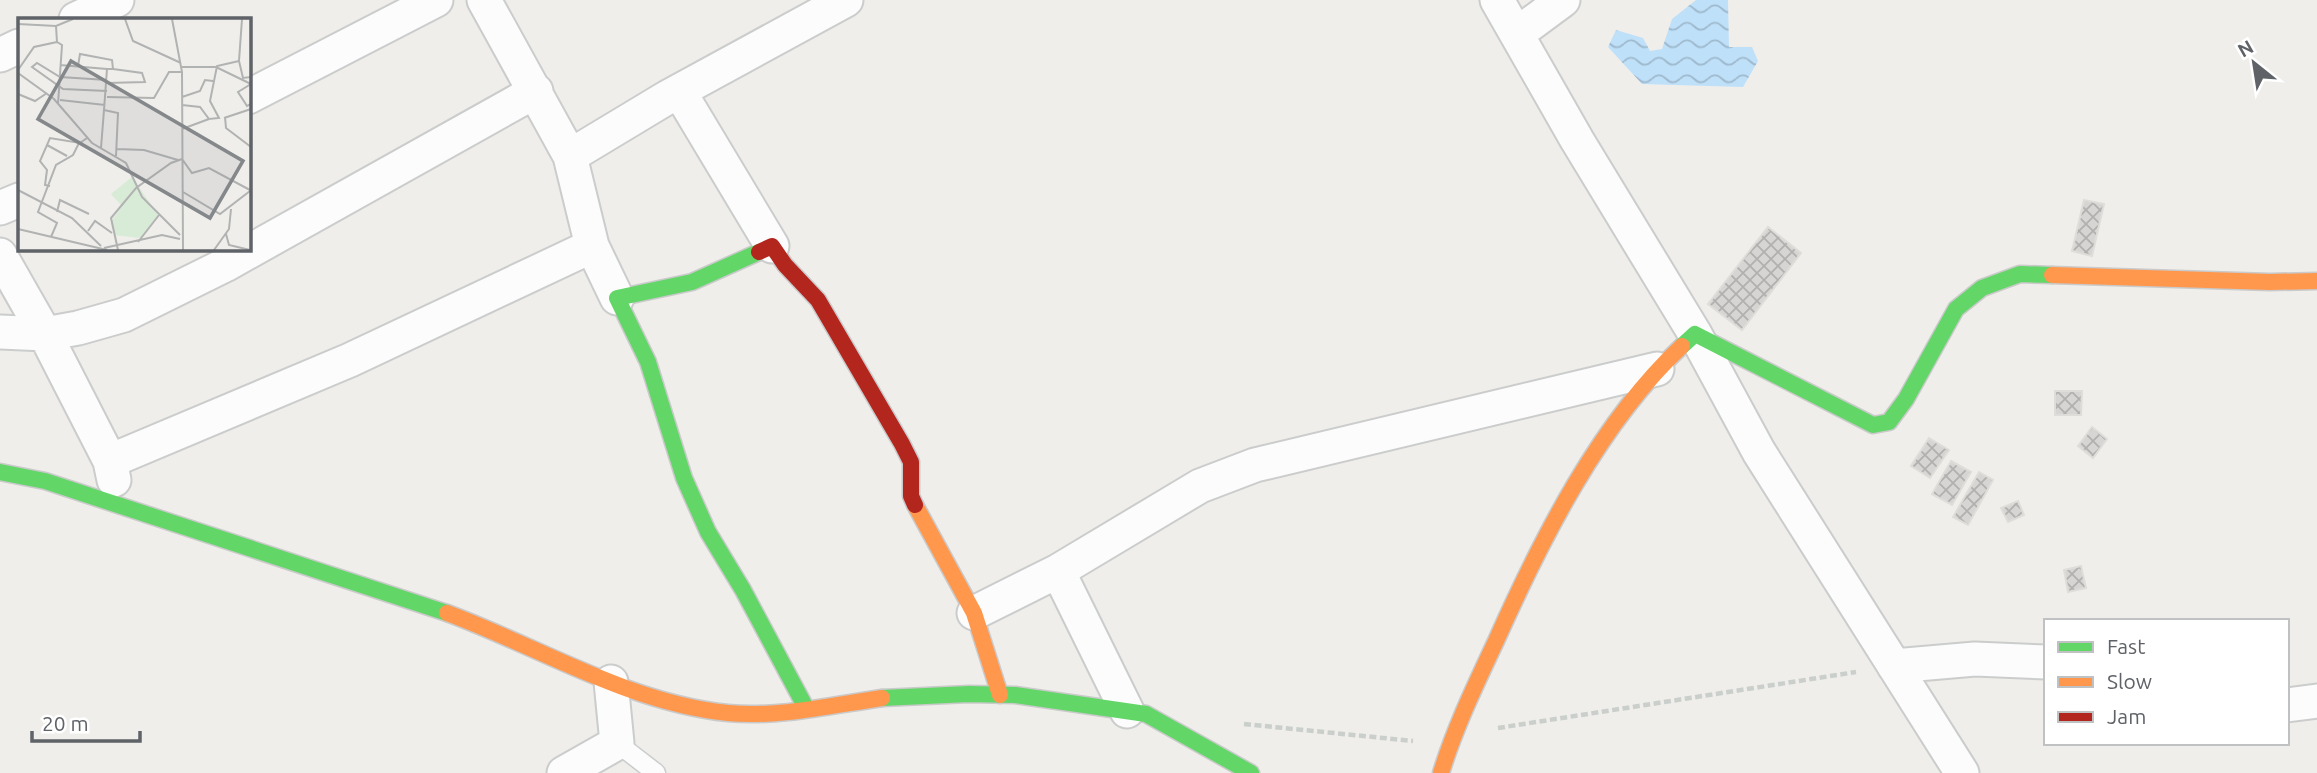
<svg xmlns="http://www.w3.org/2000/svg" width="2317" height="773" font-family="Ubuntu,sans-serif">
  <defs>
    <pattern id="water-waves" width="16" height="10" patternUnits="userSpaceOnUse" patternTransform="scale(1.75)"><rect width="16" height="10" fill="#bfe0f9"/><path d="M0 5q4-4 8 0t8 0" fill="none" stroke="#9eb9cd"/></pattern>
    <pattern id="building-cross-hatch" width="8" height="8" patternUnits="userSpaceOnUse" patternTransform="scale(1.75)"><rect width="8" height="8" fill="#d6d5d3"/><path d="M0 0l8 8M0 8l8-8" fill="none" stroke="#b1b0af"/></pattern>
  </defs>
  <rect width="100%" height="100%" fill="#efeeea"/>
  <path fill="url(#water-waves)" d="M1696 0H1728L1729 47H1752L1758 61 1743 87 1642 84 1608 47 1616 30 1643 38 1650 51 1662 49 1672 19Z"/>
  <path fill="url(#building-cross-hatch)" stroke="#deddd9" stroke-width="2" d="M2084 200 2104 204 2092 256 2072 251Z
    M1768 227 1801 253 1742 330 1708 304Z
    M2055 391H2082L2081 415H2055Z
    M2092 427 2107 439 2093 458 2078 446Z
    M1929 438 1949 450 1930 478 1911 466Z
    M1951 461 1971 472 1952 505 1932 494Z
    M1979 472 1993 480 1968 525 1953 517Z
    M2018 501 2024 515 2008 522 2001 508Z
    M2081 566 2086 588 2068 592 2064 570Z"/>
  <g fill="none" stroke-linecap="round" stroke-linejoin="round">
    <g stroke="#cbcccc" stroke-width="21">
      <path id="lane" d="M617 743 656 773"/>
    </g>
    <g stroke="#cbcccc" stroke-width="37">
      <path id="street" d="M484 0 570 156 592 246 617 298
        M1497 0 1577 140 1695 334 1759 452 1962 773
        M76 19 117 0
        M1517 34 1563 0
        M0 55 19 46
        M679 91 772 246
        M248 97 436 0
        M570 156 668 97 846 0
        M0 208 19 200
        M0 255 45 334 110 461 114 480
        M0 332 45 334 78 328 124 315 225 265 536 91
        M110 461 350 360 592 246
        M1058 571 1127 711
        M974 613 1058 571 1200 486 1255 465 1657 369
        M1894 666 1975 659 2046 662
        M2287 705 2317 701
        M564 773 617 743 611 682"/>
    </g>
    <g stroke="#cacacb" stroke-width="19">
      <path id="fast" d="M759 252 692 282 617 298 648 362 684 478 708 532 743 590 806 708
        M1682 346 1695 334 1873 425 1889 422 1906 399 1956 309 1982 288 2020 274 2052 275
        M0 472 45 481 447 613
        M882 698 969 694 1015 695 1146 714 1251 773"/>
    </g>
    <g stroke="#cacacb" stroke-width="19">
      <path id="slow" d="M2052 275 2270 282 2317 281
        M915 505 974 613 1000 695
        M447 613C539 647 629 703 728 713 779 718 833 705 882 698
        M1441 773C1455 727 1476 684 1496 641 1541 540 1600 422 1682 346"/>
    </g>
    <g stroke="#cacacb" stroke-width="19">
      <path id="jam" d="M759 252 772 246 785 265 818 300 902 444 911 462V496L915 505"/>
    </g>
    <path stroke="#cacfcc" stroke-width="4.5" stroke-dasharray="7 3.5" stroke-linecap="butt" d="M1244 724 1413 741
      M1498 728 1856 672"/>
    <use href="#lane" stroke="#fdfcfc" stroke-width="18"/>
    <use href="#street" stroke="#fdfcfc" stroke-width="33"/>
    <use href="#fast" stroke="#63d668" stroke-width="16"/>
    <use href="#slow" stroke="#ff974d" stroke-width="16"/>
    <use href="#jam" stroke="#b3261e" stroke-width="16"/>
  </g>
  <g transform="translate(18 18)">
    <rect width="233" height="233" fill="#efeeea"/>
    <path d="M114 159 140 197 122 220 96 217 93 204 104 188 93 176Z" fill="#d8ebd6"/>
    <path fill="none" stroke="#b1b2b2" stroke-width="2" d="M107 1 115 23 163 45M154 1 164 54 165 232M224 1 221 43 225 60 233 59M0 6 38 8 55 1M38 8 39 24 44 27 40 86M42 47 89 51M60 48 62 36 94 42 95 51H89L86 92M164 49H198L233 66M0 52 16 29 39 24M0 55 36 81 74 125 108 145 124 179 162 217M89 65 127 64 124 55 95 51M233 66 220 74 229 88 233 86M89 73 45 71 14 49 19 45 42 59 89 62M0 76 17 83 29 75M89 79 136 80 151 54H164M164 79 182 73 187 62 195 63M42 82 87 87M164 87 182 89 191 101 201 100 192 83 199 48 221 43M207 99 208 110 233 129M206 100 233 91M164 111 191 101M29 127 49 138M83 130 86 92 100 95 98 138M99 131 126 132 160 142M32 168 27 167 29 152 22 143 32 120 62 125 69 120M0 172 54 200 83 228M165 174 202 196 232 173M39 194 42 182 71 196M0 211 89 232M70 213 77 203 94 215M208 216 211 227 232 232M33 219 39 205 20 194 38 147 55 137 61 125M120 224 141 197M86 230 144 217 162 221M100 232 93 200 118 170 153 145 164 141 174 155 191 150 232 172M196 232 211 211 213 191"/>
    <path fill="#84888a" fill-opacity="0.15" stroke="#84888a" stroke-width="3.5" d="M53 43 225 143 192 200 20 101Z"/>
    <rect width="233" height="233" fill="none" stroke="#5f6368" stroke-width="3.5"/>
  </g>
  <rect x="2044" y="619" width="245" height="126" fill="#ffffff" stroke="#bfc1c3" stroke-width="2"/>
  <rect x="2058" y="642" width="35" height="10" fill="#63d668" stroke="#bfc1c3" stroke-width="2"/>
  <text x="2107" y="654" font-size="21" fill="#5f6368">Fast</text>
  <rect x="2058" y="677" width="35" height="10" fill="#ff974d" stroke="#bfc1c3" stroke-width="2"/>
  <text x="2107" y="689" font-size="21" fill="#5f6368">Slow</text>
  <rect x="2058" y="712" width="35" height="10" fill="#b3261e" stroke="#bfc1c3" stroke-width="2"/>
  <text x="2107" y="724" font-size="21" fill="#5f6368">Jam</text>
  <g transform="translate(2254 63) rotate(330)" stroke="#ffffff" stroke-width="5" paint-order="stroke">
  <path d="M0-5L12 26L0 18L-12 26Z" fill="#5f6368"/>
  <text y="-10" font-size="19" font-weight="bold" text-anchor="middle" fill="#5f6368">N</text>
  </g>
  <path d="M32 731v10h108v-10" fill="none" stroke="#5f6368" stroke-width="3.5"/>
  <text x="42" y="731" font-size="21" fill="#5f6368" stroke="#ffffff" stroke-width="5" paint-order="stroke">20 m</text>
</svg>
